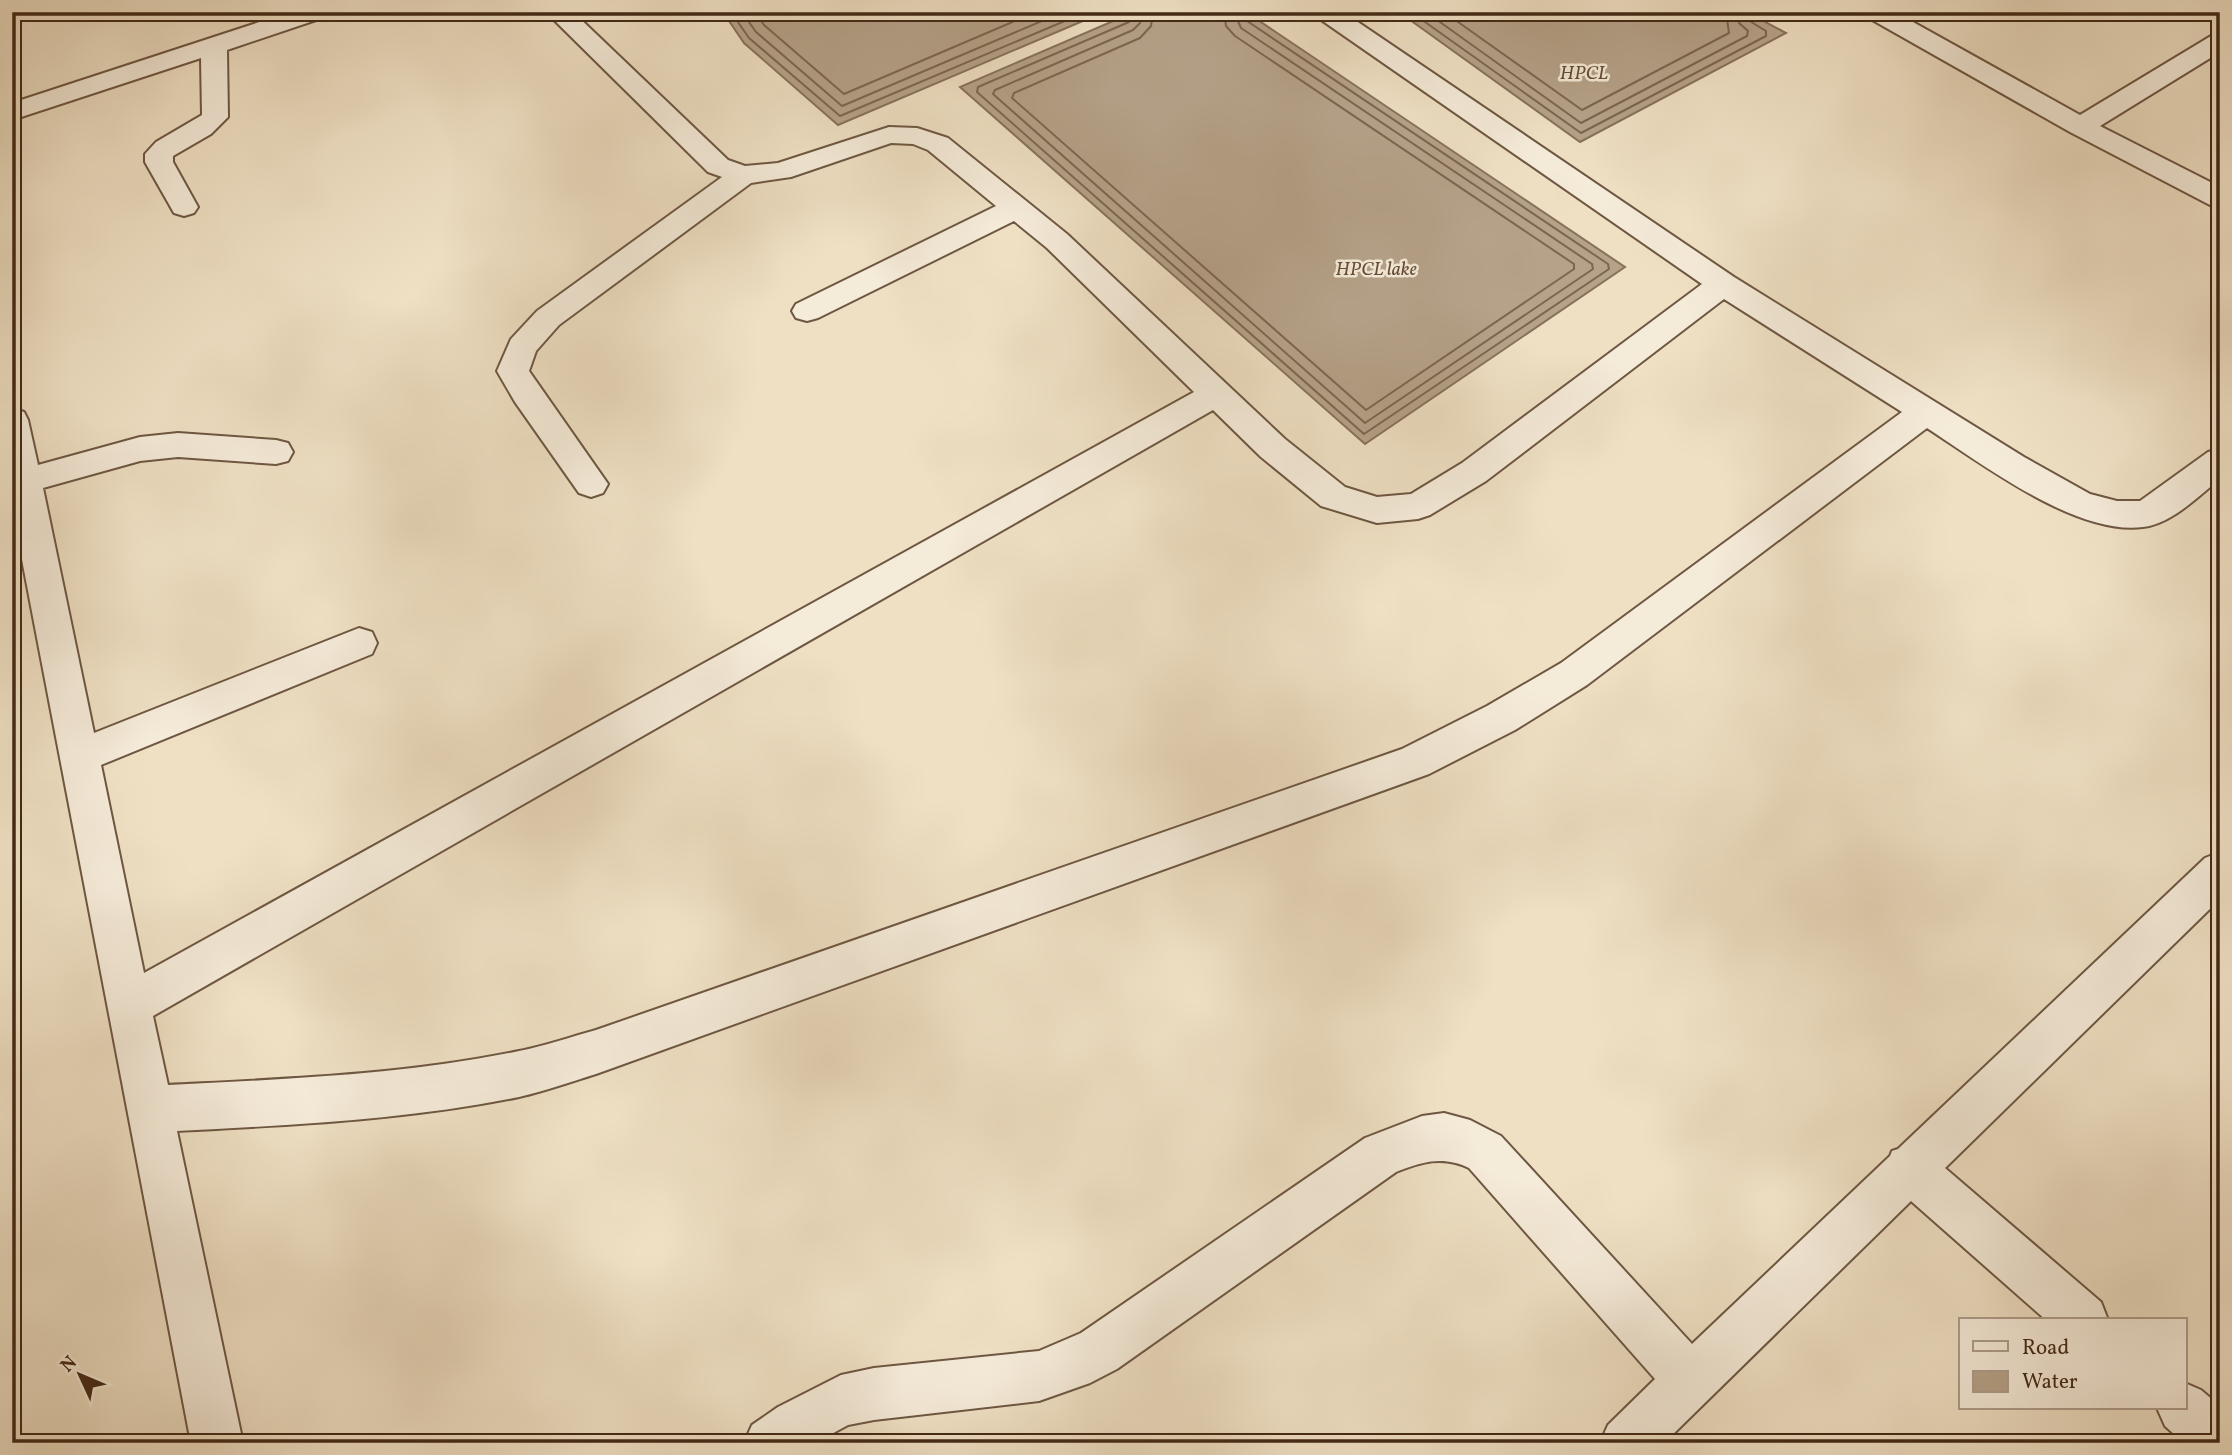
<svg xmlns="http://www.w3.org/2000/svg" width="2232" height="1455" font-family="Vollkorn,serif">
  <rect width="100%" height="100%" fill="#efe0c4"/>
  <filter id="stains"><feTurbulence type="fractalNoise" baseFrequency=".00286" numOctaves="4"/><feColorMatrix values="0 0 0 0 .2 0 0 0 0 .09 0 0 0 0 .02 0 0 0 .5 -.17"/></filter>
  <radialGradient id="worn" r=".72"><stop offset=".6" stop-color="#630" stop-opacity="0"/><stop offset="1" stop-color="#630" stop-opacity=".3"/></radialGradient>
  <path fill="#b5a289" stroke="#87725b" stroke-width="2" d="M723 12H1104L838 125 744 43Z
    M1134 12H1246L1625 267 1365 444 960 87Z
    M1399 12H1747L1786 33 1580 142Z"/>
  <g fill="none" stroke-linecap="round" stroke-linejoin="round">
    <path stroke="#7c6650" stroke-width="2" d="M731 12 749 38 840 116 1086 12
      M742 12 756 32 842 106 1063 12
      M755 12 764 25 844 94 1036 12
      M1134 12 1129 22 978 87 977 92 1364 434 1609 269 1608 264 1247 21 1243 12
      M1143 12 1140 23 1133 30 995 90 993 94 1365 423 1593 269 1592 264 1241 28 1234 12
      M1153 12 1151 26 1140 38 1014 93 1012 98 1366 410 1574 269V264L1235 36 1226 26 1224 12
      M1411 12 1581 133 1766 36V31L1748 20 1746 12
      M1426 12 1581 123 1747 36 1748 31 1739 23 1737 12
      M1444 12 1582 110 1729 33 1726 12"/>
    <g stroke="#6e5742" stroke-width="4">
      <path id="minor" d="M290 12H328L325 17 227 50 228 117 211 134 173 156V162L198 207 194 213 184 216 174 213 145 162V154L156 142 202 115 201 58 12 120V103Z
        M546 12H573L728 160 745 166 778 163 889 127 917 128 948 138 1067 234 1285 439 1345 487 1377 497 1411 494 1462 463 1702 284 1317 17 1314 12H1343L1734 277 2024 457 2090 494 2117 501H2140L2208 452 2220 449V479C2198 496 2172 524 2143 527 2076 536 1981 463 1927 428L1587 685 1515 730 1429 774 596 1074C570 1082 545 1091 519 1097 407 1120 291 1125 177 1131L243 1443H191L12 507V408L24 412 28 420 38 465 140 437 178 433 276 440 288 443 293 452 288 461 276 464 178 457 140 461 43 488 94 733 359 628 372 632 377 643 372 654 101 765 144 973 1194 392 1047 248 1014 221 818 318 807 321 796 318 792 311 796 304 996 206 928 150 913 144 891 143 791 177 751 183 559 325 536 351 529 371 608 484 603 493 591 497 579 493 515 402 497 371 511 339 537 311 722 177 708 172ZM1724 299 1902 412 1561 663 1487 706 1402 749 596 1030C570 1037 545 1046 519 1051 404 1075 285 1079 168 1085L153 1016 1213 410 1261 457 1321 506 1377 523 1418 519 1430 515 1486 481Z
        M1864 12H1895L2080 115 2211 36 2220 33V52L2100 126 2220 187V208L2210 205 2070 132 1867 17Z
        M2220 852V899L1945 1168 2101 1302 2108 1320H2046L1911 1201 1664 1443H1600L1608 1425 1655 1379 1469 1168C1443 1155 1421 1162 1396 1172L1117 1369 1090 1383 1039 1401 874 1420 848 1425 815 1443H744L752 1425 778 1407 841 1375 874 1368 1039 1351 1081 1333 1365 1138 1422 1116 1444 1113 1470 1120 1501 1136 1692 1344 1890 1156 1892 1151 1898 1149 2205 858Z
        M2185 1383 2201 1390 2220 1406V1443H2184L2165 1426 2157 1408H2185Z"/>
    </g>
    <use href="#minor" fill="#f5ebd9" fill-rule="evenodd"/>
  </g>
  <g text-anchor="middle" stroke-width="5" stroke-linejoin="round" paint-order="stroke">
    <g font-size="19" font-style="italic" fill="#654d38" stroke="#f5ebd9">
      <text x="1584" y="79">HPCL</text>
      <text x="1376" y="275">HPCL lake</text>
    </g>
  </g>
  <rect width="2232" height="1455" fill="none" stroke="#efe0c4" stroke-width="42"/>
  <rect x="14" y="14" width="2204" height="1427" fill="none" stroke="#432916" stroke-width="3.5"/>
  <rect x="21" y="21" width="2190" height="1413" fill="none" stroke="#432916" stroke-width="2"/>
  <rect x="1959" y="1318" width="228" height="91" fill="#f5ebd9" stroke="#ae9d8b" stroke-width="2"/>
  <rect x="1973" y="1341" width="35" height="10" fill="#f5ebd9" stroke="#ae9d8b" stroke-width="2"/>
  <text x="2022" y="1354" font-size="21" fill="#432916">Road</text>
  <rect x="1973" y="1371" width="35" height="21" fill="#b5a289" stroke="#ae9d8b" stroke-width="2"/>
  <text x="2022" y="1388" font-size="21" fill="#432916">Water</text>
  <g transform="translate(80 1375) rotate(314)" stroke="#f5ebd9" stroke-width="5" paint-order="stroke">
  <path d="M0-5L12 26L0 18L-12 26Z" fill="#432916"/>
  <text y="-10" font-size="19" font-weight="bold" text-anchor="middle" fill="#432916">N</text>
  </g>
  <rect width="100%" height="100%" filter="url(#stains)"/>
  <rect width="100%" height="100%" fill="url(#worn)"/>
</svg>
